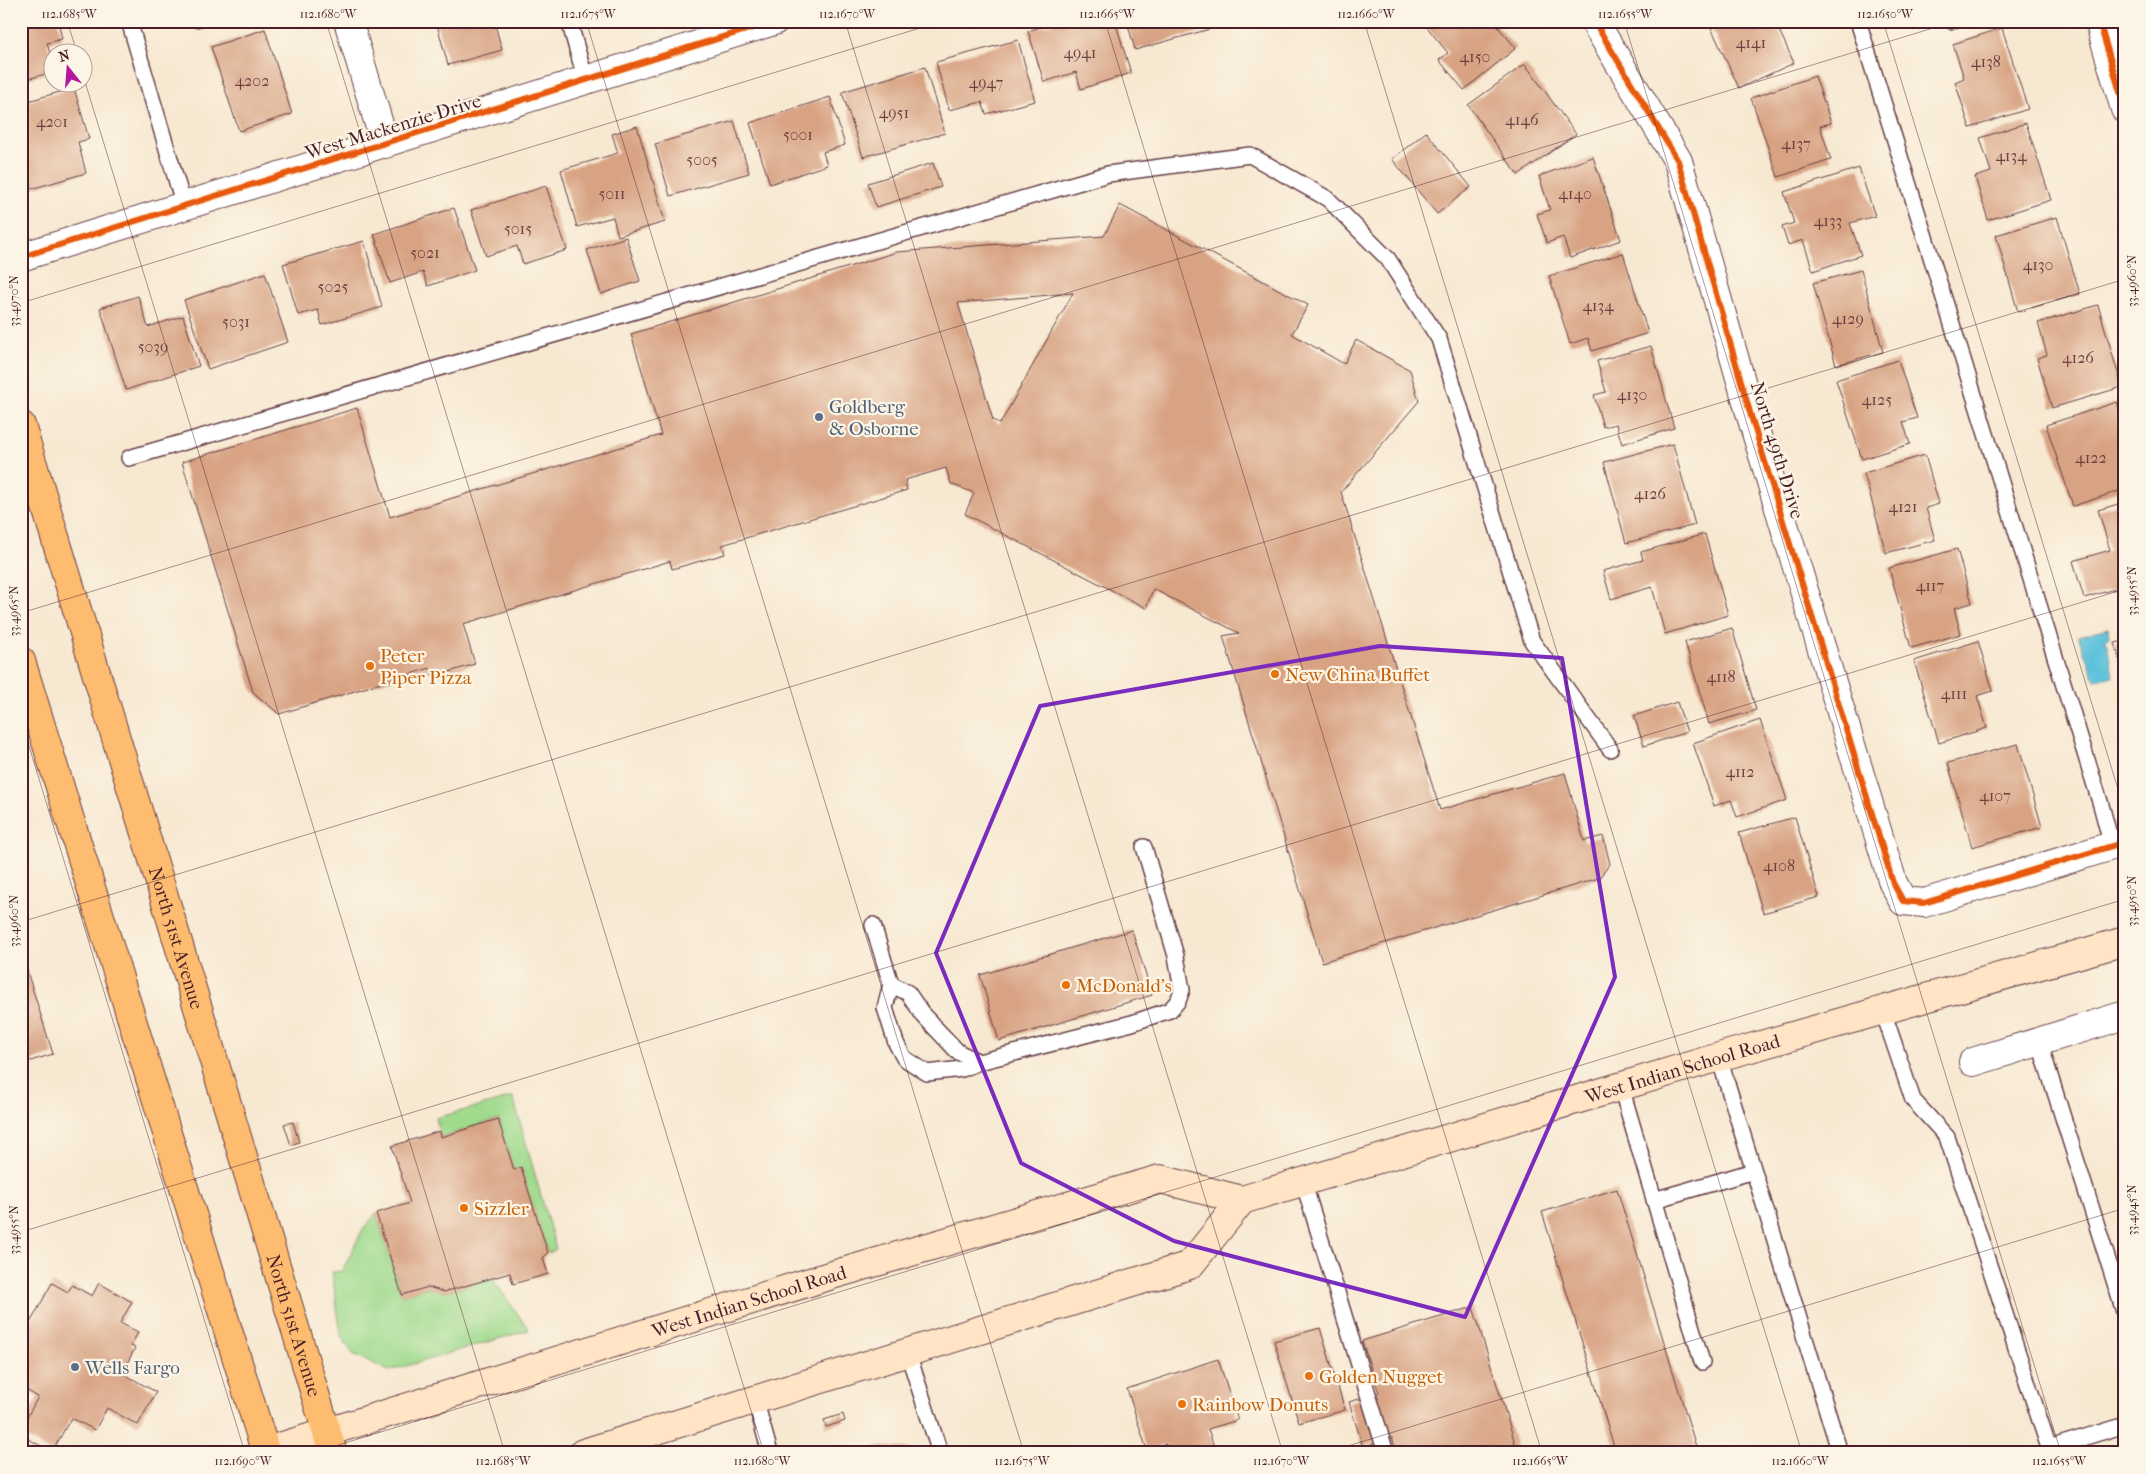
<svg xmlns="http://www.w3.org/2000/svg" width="2146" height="1474" font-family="'IM FELL French Canon',serif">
  <rect width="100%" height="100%" fill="#fcf5e5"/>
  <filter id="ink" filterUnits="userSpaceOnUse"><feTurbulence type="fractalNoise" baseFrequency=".02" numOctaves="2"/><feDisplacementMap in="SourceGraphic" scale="10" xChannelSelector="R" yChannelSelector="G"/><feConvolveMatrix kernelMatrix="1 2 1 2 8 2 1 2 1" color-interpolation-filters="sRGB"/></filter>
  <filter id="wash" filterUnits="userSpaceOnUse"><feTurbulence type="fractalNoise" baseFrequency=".0096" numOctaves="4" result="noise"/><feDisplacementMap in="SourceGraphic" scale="20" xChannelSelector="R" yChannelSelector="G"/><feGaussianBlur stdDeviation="1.12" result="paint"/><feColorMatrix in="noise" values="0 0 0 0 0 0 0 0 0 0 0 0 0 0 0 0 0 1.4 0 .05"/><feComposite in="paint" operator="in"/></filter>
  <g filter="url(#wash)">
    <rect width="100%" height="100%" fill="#f7e8d1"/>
    <path fill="#9fda8d" stroke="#747c5c" d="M513 1097 556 1249 548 1253 521 1168 514 1170 498 1119 441 1137 436 1118Z
      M376 1213 402 1295 428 1287 444 1292 492 1278 529 1330 389 1371 353 1354 341 1336 332 1272 342 1271 362 1231Z"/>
    <path fill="#5cc1da" stroke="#537082" d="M2108 628 2110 636 2106 639 2113 676 2095 680 2078 636Z"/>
    <g id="blocks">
      <path fill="#d8a383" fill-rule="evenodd" d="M21 21H58L62 39 47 43 52 61V72L21 81Z
        M192 21H216V22L195 28Z
        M436 21H494L502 50 448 65Z
        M1060 21H1115L1131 73 1081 89 1076 72 1044 82 1028 31Z
        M1127 21H1216L1217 27 1135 50Z
        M1270 21H1294V22L1272 28Z
        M1422 21H1493L1516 48 1464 90 1439 60 1448 53Z
        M1708 21H1775L1794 63 1739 88Z
        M1947 21H1980V22L1949 30Z
        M2002 28 2028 109 1970 128 1955 82 1964 78 1953 44Z
        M265 29 292 114 239 131 211 47Z
        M1018 40 1035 101 986 114 982 102 949 110 936 62Z
        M1525 64 1576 134 1518 175 1468 105Z
        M925 67 945 133 863 157 842 92Z
        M1815 76 1831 123 1820 126 1831 160 1778 177 1751 98Z
        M74 88 89 139 78 142 86 173 31 189 21 155V103Z
        M830 97 845 145 823 152 827 165 770 184 750 123Z
        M734 121 749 173 670 196 655 144Z
        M2026 123 2051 200 1988 220 1975 177 1991 172 1980 138Z
        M637 126 665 222 618 236 613 217 577 227 561 170 618 153 612 134Z
        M1426 132 1471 187 1437 214 1392 159Z
        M1593 157 1621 240 1570 258 1563 237 1547 243 1537 214 1550 210 1539 176Z
        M933 163 941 187 876 207 868 183Z
        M1859 168 1875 216 1850 223 1861 255 1813 271 1803 240 1788 245 1782 227 1794 223 1784 192Z
        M546 186 567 250 523 264 517 246 486 256 471 210Z
        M1120 205 1308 305 1292 334 1344 364 1356 340 1410 370 1419 401 1341 492 1440 810 1565 773 1584 841 1603 836 1610 864 1599 878 1322 962 1223 636 1239 633 1153 589 1146 608 965 514 974 493 951 484 946 468 905 480 907 490 722 545 725 554 672 569 670 561 463 624 475 664 433 677 430 668 279 714 253 692 182 462 357 408 390 517 661 435 631 334 897 252 1104 236ZM1073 293 1000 424 993 420 958 303Z
        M454 208 475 270 428 286 423 272 390 283 374 234Z
        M2057 217 2080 294 2018 312 1996 235Z
        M626 237 640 281 601 294 587 250Z
        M364 241 382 307 322 325 318 310 298 315 283 264Z
        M1623 253 1648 333 1592 351 1588 338 1570 344 1549 276Z
        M1861 270 1883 352 1836 365 1813 283Z
        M265 273 288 342 208 369 184 300Z
        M138 296 148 327 183 316 199 366 126 390 100 308Z
        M2098 305 2122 387 2052 408 2037 358 2047 355 2038 323Z
        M1651 346 1674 428 1622 444 1616 424 1603 427 1594 395 1606 392 1597 361Z
        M1898 360 1917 418 1903 422 1910 444 1862 459 1836 380Z
        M2117 402 2125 426V489L2073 506 2046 425Z
        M1673 444 1695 525 1626 543 1604 462Z
        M1925 455 1939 504 1926 508 1935 540 1886 553 1864 473Z
        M2125 502V586L2084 598 2073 561 2110 550 2098 510Z
        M1705 534 1728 615 1665 634 1652 587 1611 599 1603 571 1643 560 1641 552Z
        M1957 549 1972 603 1954 608 1961 634 1911 648 1889 568Z
        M1732 628 1756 710 1709 724 1685 642Z
        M1978 641 1993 691 1977 696 1987 728 1939 743 1914 661Z
        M2125 641V676H2124L2115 643Z
        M1677 702 1687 732 1644 746 1634 716Z
        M1760 720 1787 800 1737 817 1731 800 1714 806 1693 743Z
        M2018 744 2042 827 1972 847 1948 763Z
        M1795 817 1819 897 1763 913 1739 833Z
        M1132 930 1152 995 999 1041 980 975Z
        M21 952 53 1054 21 1064Z
        M498 1119 514 1170 521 1167 548 1253 543 1258 548 1274 513 1284 510 1273 444 1292 428 1287 402 1295 376 1213 410 1203 392 1146 440 1131 441 1137Z
        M293 1122 299 1142 291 1145 284 1124Z
        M1617 1189 1698 1453H1616L1542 1212Z
        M52 1283 68 1292 72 1285 92 1296 99 1283 132 1302 120 1323 138 1332 131 1346 135 1348 122 1373 156 1392 138 1425 107 1408 95 1430 71 1418 52 1452 21 1435V1428L38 1397 21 1387V1373L27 1361 21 1358V1318L30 1323Z
        M1473 1307 1518 1453H1397L1392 1438 1363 1447 1349 1402 1379 1393 1362 1341Z
        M1320 1328 1345 1410 1299 1423 1274 1341Z
        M1218 1359 1238 1420 1208 1429 1214 1447 1196 1453H1168L1166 1444 1147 1450 1127 1389Z
        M843 1414 845 1421 826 1427 824 1420Z
        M878 1446 908 1448V1453H859Z"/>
    </g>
  </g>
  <g filter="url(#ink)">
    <use href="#blocks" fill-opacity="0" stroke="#643d44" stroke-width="1"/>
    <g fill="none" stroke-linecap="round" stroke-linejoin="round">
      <g stroke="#643d44" stroke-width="18">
        <path id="service" d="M129 21 184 206
          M569 21 586 81
          M1858 21 2101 805 2112 846
          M129 458 1108 174 1250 155 1328 199 1388 259 1439 339 1532 641 1610 749
          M873 925 891 984 885 1008 896 1043 904 1058 927 1073 962 1069 979 1062 1132 1023 1170 1010 1178 1001 1182 990 1176 956 1144 847
          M891 984 908 993 923 1015 958 1052 979 1062
          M1883 1011 1913 1100 1947 1137 2049 1448 2125 1425
          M2039 1041 2125 1315
          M1719 1057 1840 1453
          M1621 1087 1702 1362
          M1303 1181 1386 1453
          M1654 1200 1754 1171
          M908 1353 940 1453
          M755 1399 770 1453"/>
      </g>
      <g stroke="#643d44" stroke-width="30">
        <path id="minor" d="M348 21 385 144
          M1594 21 1678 161 1751 416 1893 883 1903 901 1924 903 2125 842
          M2099 21 2125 109
          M21 257 774 21
          M1973 1062 2125 1015"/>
      </g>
      <g stroke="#643d44" stroke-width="30">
        <g id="secondary">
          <path id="s1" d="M260 1453 829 1276 1160 1179 1242 1200 1719 1057 2125 941"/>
          <path d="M583 1453 1190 1265 1242 1200"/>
        </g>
      </g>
      <g stroke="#643d44" stroke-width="30">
        <g id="primary">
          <path id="s2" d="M21 425 333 1453"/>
          <path d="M21 661 266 1453"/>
        </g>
      </g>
      <use href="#service" stroke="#fff" stroke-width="15"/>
      <use href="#minor" stroke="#fff" stroke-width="28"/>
      <use href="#secondary" stroke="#ffe4c6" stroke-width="28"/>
      <use href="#primary" stroke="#febc70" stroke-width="28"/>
      <g stroke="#fcf5e5" stroke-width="9">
        <path id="cycleway" d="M1594 21 1678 161 1751 416 1893 883 1903 901 1924 903 2125 842
          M2099 21 2125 109
          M21 257 774 21"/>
      </g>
      <use href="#cycleway" stroke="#e8590c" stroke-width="6"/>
    </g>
  </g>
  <path fill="none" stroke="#7b2cbf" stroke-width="4" stroke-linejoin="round" d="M1380 646 1562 658 1615 977 1465 1317 1174 1241 1021 1163 936 953 1040 706Z"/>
  <path fill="none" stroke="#4a1f2b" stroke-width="1" stroke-opacity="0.45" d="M67 21 77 52M326 21 764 1453M586 21 1024 1453M845 21 1283 1453M1105 21 1542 1453M1364 21 1802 1453M1624 21 2061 1453M1883 21 2125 812M82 72 505 1453M21 303 943 21M21 613 1956 21M21 720 245 1453M21 922 2125 279M21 1232 2125 589M312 1453 2125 899M1325 1453 2125 1208"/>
  <g fill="#5c6f8a" stroke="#fcf5e5" stroke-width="2">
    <circle cx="819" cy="417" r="5"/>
    <circle cx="75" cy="1367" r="5"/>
  </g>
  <g fill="#e8710a" stroke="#fcf5e5" stroke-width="2">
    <circle cx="370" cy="666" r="5"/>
    <circle cx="1275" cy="674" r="5"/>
    <circle cx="1066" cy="985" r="5"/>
    <circle cx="464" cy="1208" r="5"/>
    <circle cx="1309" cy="1376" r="5"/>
    <circle cx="1182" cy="1404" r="5"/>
  </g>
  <g text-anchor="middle" stroke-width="4.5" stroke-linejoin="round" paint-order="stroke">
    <g font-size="16" fill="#6e4041">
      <text x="1751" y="48">4141</text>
      <text x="1080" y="58">4941</text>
      <text x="1475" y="62">4150</text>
      <text x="1986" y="67">4138</text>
      <text x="252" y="86">4202</text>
      <text x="986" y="88">4947</text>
      <text x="894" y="118">4951</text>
      <text x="1522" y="125">4146</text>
      <text x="52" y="127">4201</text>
      <text x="798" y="140">5001</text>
      <text x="1796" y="149">4137</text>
      <text x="2011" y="161">4134</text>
      <text x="702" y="165">5005</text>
      <text x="612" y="199">5011</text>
      <text x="1575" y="199">4140</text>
      <text x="1828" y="226">4133</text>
      <text x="518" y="234">5015</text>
      <text x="425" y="258">5021</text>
      <text x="2038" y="270">4130</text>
      <text x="333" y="292">5025</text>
      <text x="1598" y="311">4134</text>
      <text x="1848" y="324">4129</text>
      <text x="236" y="327">5031</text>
      <text x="153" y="352">5039</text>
      <text x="2078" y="363">4126</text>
      <text x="1632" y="400">4130</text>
      <text x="1877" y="405">4125</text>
      <text x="2091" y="463">4122</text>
      <text x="1650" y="499">4126</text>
      <text x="1903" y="512">4121</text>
      <text x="1930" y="591">4117</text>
      <text x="1721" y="682">4118</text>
      <text x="1954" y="699">4111</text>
      <text x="1740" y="777">4112</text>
      <text x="1995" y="801">4107</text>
      <text x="1779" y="871">4108</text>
    </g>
    <g font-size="19" fill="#4a1f2b" stroke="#fcf5e5">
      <text transform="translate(393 126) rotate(-17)" y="7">West Mackenzie Drive</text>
      <text transform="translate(1778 450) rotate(73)" y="7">North 49th Drive</text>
      <text dy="7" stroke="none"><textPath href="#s2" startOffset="536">North 51st Avenue</textPath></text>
      <text dy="7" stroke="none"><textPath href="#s1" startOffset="1485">West Indian School Road</textPath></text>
      <text dy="7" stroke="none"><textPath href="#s1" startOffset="512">West Indian School Road</textPath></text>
      <text dy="7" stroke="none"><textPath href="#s2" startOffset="941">North 51st Avenue</textPath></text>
    </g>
    <g font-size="19" fill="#4e5e75" stroke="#fcf5e5" text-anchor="start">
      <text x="829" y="413">Goldberg<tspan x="829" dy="22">&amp; Osborne</tspan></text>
      <text x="85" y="1374">Wells Fargo</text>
    </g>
    <g font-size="19" fill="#c56008" stroke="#fcf5e5" text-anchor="start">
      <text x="380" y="662">Peter<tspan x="380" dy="22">Piper Pizza</tspan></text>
      <text x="1285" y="681">New China Buffet</text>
      <text x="1076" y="992">McDonald's</text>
      <text x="474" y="1215">Sizzler</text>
      <text x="1319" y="1383">Golden Nugget</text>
      <text x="1192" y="1411">Rainbow Donuts</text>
    </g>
  </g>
  <rect width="2146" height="1474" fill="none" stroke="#fcf5e5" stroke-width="55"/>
  <g transform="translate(68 68) rotate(343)"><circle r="24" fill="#fcf5e5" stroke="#b59f9b"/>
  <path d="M0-4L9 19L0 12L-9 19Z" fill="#b5179e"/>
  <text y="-8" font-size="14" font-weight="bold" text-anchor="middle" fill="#4a1f2b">N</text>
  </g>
  <rect x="28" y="28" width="2090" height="1418" fill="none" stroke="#4a1f2b" stroke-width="2"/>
  <g font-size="12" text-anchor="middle" fill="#4a1f2b">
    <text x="69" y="18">112.1685°W</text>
    <text x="328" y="18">112.1680°W</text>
    <text x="588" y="18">112.1675°W</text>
    <text x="847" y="18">112.1670°W</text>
    <text x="1107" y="18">112.1665°W</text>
    <text x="1366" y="18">112.1660°W</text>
    <text x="1625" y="18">112.1655°W</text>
    <text x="1885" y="18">112.1650°W</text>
    <text transform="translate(2132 281) rotate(-90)" y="4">33.4960°N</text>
    <text transform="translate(14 301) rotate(-90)" y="4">33.4970°N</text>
    <text transform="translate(2132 591) rotate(-90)" y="4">33.4955°N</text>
    <text transform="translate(14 611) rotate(-90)" y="4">33.4965°N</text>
    <text transform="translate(2132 901) rotate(-90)" y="4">33.4950°N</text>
    <text transform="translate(14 921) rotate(-90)" y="4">33.4960°N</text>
    <text transform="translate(2132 1210) rotate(-90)" y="4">33.4945°N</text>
    <text transform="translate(14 1230) rotate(-90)" y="4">33.4955°N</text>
    <text x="243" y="1465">112.1690°W</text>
    <text x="503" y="1465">112.1685°W</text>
    <text x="762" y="1465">112.1680°W</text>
    <text x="1022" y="1465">112.1675°W</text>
    <text x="1281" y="1465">112.1670°W</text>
    <text x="1540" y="1465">112.1665°W</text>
    <text x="1800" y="1465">112.1660°W</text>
    <text x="2059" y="1465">112.1655°W</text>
  </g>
</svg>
